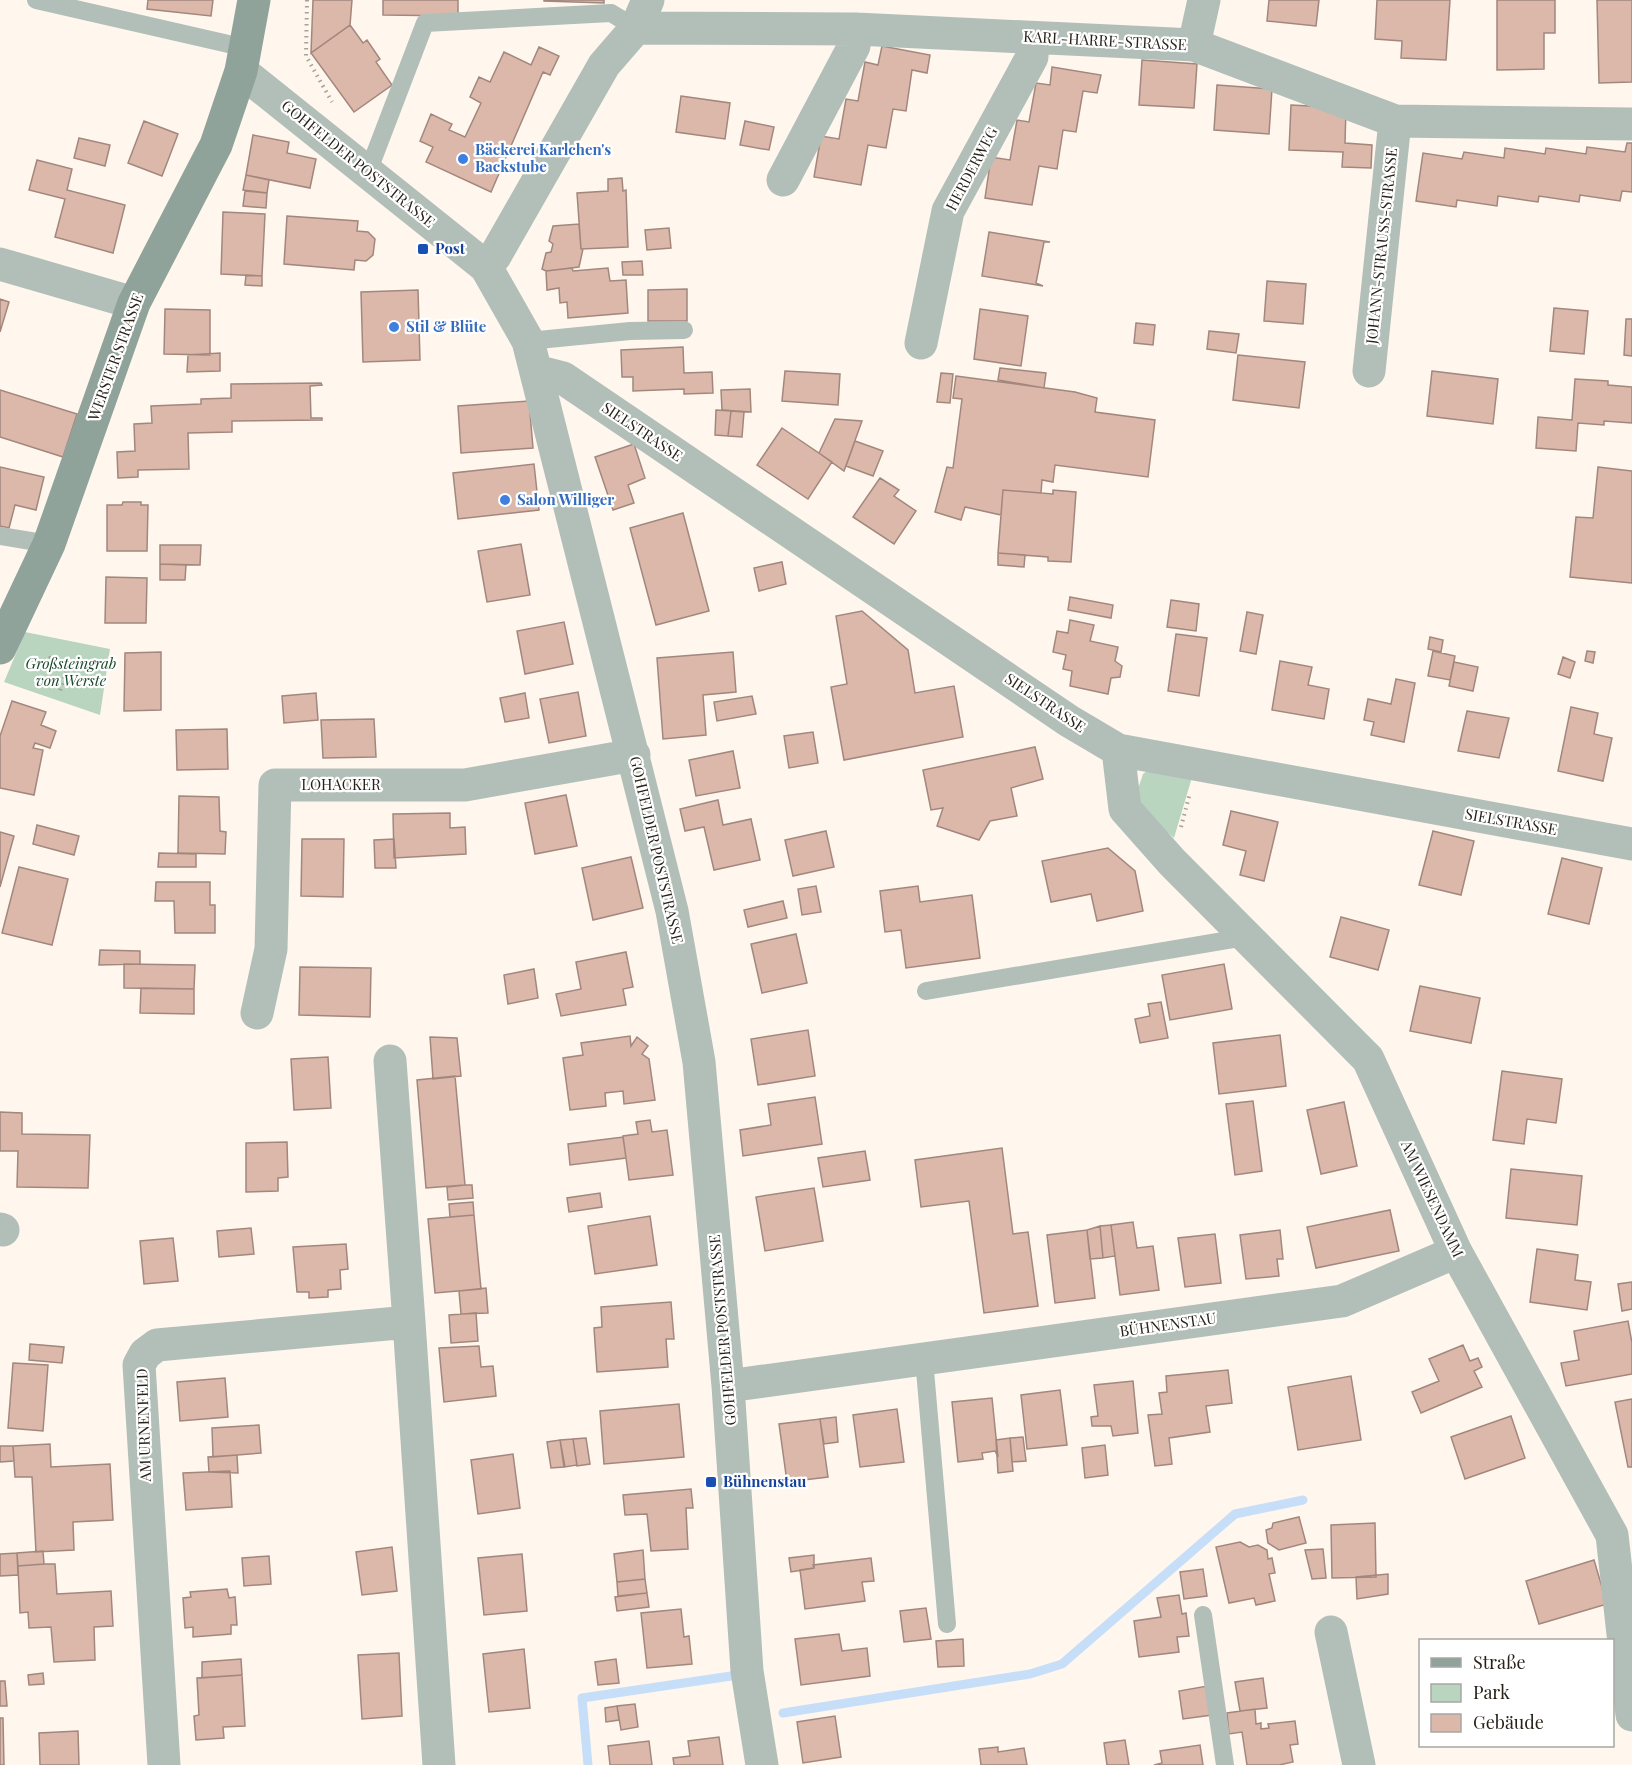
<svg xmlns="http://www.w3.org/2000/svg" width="1632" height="1765" font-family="'Playfair Display',serif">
  <rect width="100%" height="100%" fill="#fff7ee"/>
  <path fill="#b9d5c0" d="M25 632 110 649 100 715 4 682Z
    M1151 768 1193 774 1174 838 1147 815 1136 795 1143 774Z"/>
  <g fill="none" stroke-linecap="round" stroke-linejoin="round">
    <path stroke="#c7def9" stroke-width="9" d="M783 1713 1030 1674 1062 1664 1235 1514 1303 1500
      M588 1765 582 1698 738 1675"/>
  </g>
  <path fill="#dbb8aa" stroke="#a3877d" stroke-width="1.5" d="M148 0H213L211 16 147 9Z
    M313 0H352L350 25 311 53Z
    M383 0H458V16L383 15Z
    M544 0H604V3L544 1Z
    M1269 0H1319L1316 26 1267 21Z
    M1377 0H1450L1446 60 1401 58 1402 41 1375 39Z
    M1497 0H1555V33H1544V69L1497 70Z
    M1597 0H1632V82L1599 83Z
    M350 25 363 43 367 40 380 59 376 62 392 85 354 112 311 53Z
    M882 46 930 55 927 73 912 70 906 111 893 109 886 148 868 145 861 185 814 177 821 136 839 139 846 99 858 101 865 62 878 65Z
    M539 47 559 56 550 75 543 72 491 192 426 162 433 147 420 141 431 114 452 124 449 130 465 137 481 103 470 97 479 77 490 82 504 52 531 65Z
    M1142 60 1197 64 1194 108 1139 105Z
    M1052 67 1101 75 1097 93 1083 91 1076 132 1063 130 1057 169 1039 166 1032 205 985 198 991 157 1010 160 1017 120 1029 122 1036 83 1050 85Z
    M1217 85 1272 89 1269 134 1214 130Z
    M681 96 730 103 725 139 676 132Z
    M1291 105 1346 108 1345 143 1372 145 1371 168 1342 167 1343 152 1289 150Z
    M144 121 178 134 162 176 128 163Z
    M745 121 774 127 769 150 740 145Z
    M253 135 289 142 287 153 316 159 310 188 246 175Z
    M79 138 110 145 105 166 74 158Z
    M1627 143H1632V192L1622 191 1620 201 1580 195 1579 202 1539 196 1538 202 1498 196 1497 206 1457 200 1456 207 1416 201 1423 153 1462 159 1464 152 1504 158 1505 148 1545 154 1546 148 1586 154 1587 147 1625 152Z
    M37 160 72 169 67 190 125 205 113 253 55 237 65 199 29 190Z
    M246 175 269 180 267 193 243 190Z
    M622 178 623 191 626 190 628 247 581 249 577 193 608 191V179Z
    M245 191 267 193 266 208 243 206Z
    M223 212 265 214 262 276 221 274Z
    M287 216 358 221 357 231 368 232 375 239 373 255 366 261 355 260 354 270 284 264Z
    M579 224 581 249H583L579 267 546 271 542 269 546 253 551 252 553 244 549 241 553 226Z
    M669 228 671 248 647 250 645 230Z
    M989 232 1050 242H1044L1036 283 1043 286 982 276Z
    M642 261 643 275H623L622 262Z
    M572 268 573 271 608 268 610 281 626 280 628 313 568 318 567 302 560 303 559 288 547 290 546 271Z
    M246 275 262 276V286L245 285Z
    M1267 281 1306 284 1303 324 1264 321Z
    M687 289V321H648V290Z
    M418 290 420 360 363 362 361 292Z
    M0 299 9 302 0 332Z
    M1554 308 1588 311 1584 354 1550 351Z
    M165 309 210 310V355L164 354Z
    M980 309 1028 316 1021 366 974 359Z
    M1626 319H1632V356L1624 355Z
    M1136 323 1155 325 1153 345 1134 343Z
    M1209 331 1239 334 1236 353 1207 349Z
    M683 347 684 373 712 372 713 393 684 394V389L633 391V377H622L621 350Z
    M220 353V371L187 372 188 355Z
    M1238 355 1305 362 1299 408 1233 400Z
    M1000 368 1046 373 1044 388 998 380Z
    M785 371 840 374 838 405 782 401Z
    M1432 371 1498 379 1493 424 1427 416Z
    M941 373 953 374 950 403 937 402Z
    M956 376 1075 392 1097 398 1095 412 1155 420 1148 477 1055 465 1053 482 1042 480 1041 493 1003 490 1001 515 965 507 961 520 935 512 947 467 953 468 962 399 953 398Z
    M1575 379 1608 381V385L1632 387V423L1604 421V425L1578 423 1576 451 1536 448 1538 417 1572 420Z
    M321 383 322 385 310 386 311 418H322V420L232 421V432L188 433 189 469 138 470V477L118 478 117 452 135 451 134 424 152 423 151 406 201 404V399L231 398V384Z
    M750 389 751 412 722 410 721 390Z
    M0 390 77 414 63 457 0 437Z
    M529 401 533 448 461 453 458 406Z
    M716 410 731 411 728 436 715 435Z
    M731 411 744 412 742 437 728 436Z
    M835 419 862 421 844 471 819 453Z
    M782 428 832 462 808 499 757 465Z
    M855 441 883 451 873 476 846 466Z
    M634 444 645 478 628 485 634 503 613 510 595 457Z
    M534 464 539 510 458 519 453 473Z
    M0 467 44 477 36 510 15 505 9 528 0 526Z
    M1598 467 1632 471V583L1570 577 1576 517 1593 518Z
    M880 478 899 490 894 496 916 511 894 544 853 517Z
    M1003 490 1053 494V490L1076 492 1071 562 1048 561V557L998 553Z
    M123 502H141V505H148L147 551H107V505H122Z
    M683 513 709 611 656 625 630 528Z
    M521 544 530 595 487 602 478 551Z
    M160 545H201L200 565 160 564Z
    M998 553 1025 555 1024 567 998 565Z
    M782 562 786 584 759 591 754 568Z
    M160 564 186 565 185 580H160Z
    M106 577 147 578 146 623H105Z
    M1070 597 1113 605 1111 618 1068 610Z
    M1171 600 1199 604 1196 631 1167 627Z
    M862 611 908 650 915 693 954 686 963 737 844 760 831 687 847 684 836 616Z
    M1247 612 1263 615 1256 654 1240 651Z
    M1070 620 1094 625 1090 641 1118 647 1115 661 1122 666 1120 677 1111 678 1108 694 1070 686 1072 671 1063 669 1066 655 1053 652 1057 631 1068 633Z
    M564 622 573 664 525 674 517 631Z
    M1176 634 1207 638 1199 696 1168 691Z
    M1430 637 1443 640 1441 652 1428 649Z
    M1433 651 1455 656 1450 680 1428 676Z
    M1587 651 1595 652 1593 663 1585 661Z
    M161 652V710L124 711 125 653Z
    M733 652 736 692 703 695 706 735 663 739 657 658Z
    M1563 657 1575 662 1570 678 1558 674Z
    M1280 661 1312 667 1308 685 1329 689 1324 719 1272 710Z
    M1454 662 1478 667 1473 691 1449 686Z
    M1396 679 1415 683 1404 742 1371 735 1374 722 1364 720 1368 699 1391 704Z
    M578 692 586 736 549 743 540 699Z
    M316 693 318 720 284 723 282 696Z
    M525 693 529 718 505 722 500 698Z
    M752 696 756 714 717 721 714 702Z
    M12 701 46 712 41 725 56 731 50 748 35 743 33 748 43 750 34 795 0 788V736Z
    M1571 707 1598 713 1594 734 1612 738 1603 781 1558 771Z
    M1467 711 1509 718 1499 758 1458 751Z
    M374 719 376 757 323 758 321 720Z
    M227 729 228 769 177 770 176 730Z
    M813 732 818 763 789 768 784 736Z
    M1035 747 1043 779 1011 788 1017 816 990 821 979 840 937 826 943 808 931 810 923 770Z
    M733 751 740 788 696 796 689 760Z
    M566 795 577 846 535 854 525 803Z
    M179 796 219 797 220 831 226 832 225 854 178 853Z
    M718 800 723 825 751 819 760 860 714 870 704 827 685 831 680 809Z
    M1231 811 1278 822 1264 881 1240 875 1246 851 1223 845Z
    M450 813V828L465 827 466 854 394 858 393 814Z
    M37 825 79 836 74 855 33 844Z
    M826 831 834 867 793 876 785 840Z
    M1433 831 1474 841 1461 895 1419 885Z
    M0 832 14 836 0 887Z
    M302 839H344L343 897 301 896Z
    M394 839 396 868H375L374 840Z
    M1108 848 1135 871 1143 911 1097 921 1091 894 1051 902 1042 861Z
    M159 853 196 854V867H158Z
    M631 857 643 908 593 920 582 868Z
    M1562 858 1602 868 1589 924 1548 914Z
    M19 867 68 879 52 945 2 933Z
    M156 882H210V905H215V933H175L174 901H155Z
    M816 886 821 912 802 915 798 889Z
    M918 886 920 902 972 895 980 958 906 968 901 930 885 932 880 891Z
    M783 901 787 918 748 927 744 910Z
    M1341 917 1389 930 1378 970 1330 957Z
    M796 934 807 983 762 993 751 944Z
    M100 950 140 951V964L99 965Z
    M626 952 633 987 623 989 626 1005 561 1016 556 994 581 989 576 962Z
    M124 964 195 965 194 989 124 988Z
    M1224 964 1232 1009 1170 1020 1162 975Z
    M300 967 371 968 370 1017 299 1015Z
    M534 969 538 998 508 1004 504 975Z
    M1420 986 1480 998 1471 1043 1410 1031Z
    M141 988 194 989V1014L140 1013Z
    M1161 1002 1168 1038 1140 1043 1135 1019 1150 1016 1148 1004Z
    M808 1030 815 1076 758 1085 751 1039Z
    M1280 1035 1286 1086 1219 1094 1213 1043Z
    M630 1036 631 1046 637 1037 648 1046 642 1054 649 1059 655 1100 624 1104 623 1091 605 1093 606 1106 570 1110 563 1058 583 1055 581 1043Z
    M430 1037 457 1038 461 1076 433 1079Z
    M328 1057 331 1108 294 1110 291 1059Z
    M1502 1071 1562 1079 1556 1123 1527 1119 1524 1144 1493 1140Z
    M455 1076 465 1185 426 1188 417 1080Z
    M815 1097 822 1144 743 1156 740 1130 771 1125 768 1104Z
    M1253 1101 1262 1171 1235 1175 1226 1104Z
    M1344 1102 1357 1166 1321 1174 1307 1110Z
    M0 1112 22 1113V1134L90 1135 88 1188 17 1187 18 1151H0Z
    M650 1120 652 1132 667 1130 673 1175 629 1180 623 1136 638 1134 636 1122Z
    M623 1137 626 1158 570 1165 568 1144Z
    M287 1142 288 1177 278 1178V1191L246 1192V1143Z
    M1002 1148 1013 1234 1028 1232 1038 1306 984 1313 969 1201 921 1207 915 1160Z
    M865 1151 870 1180 823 1187 818 1158Z
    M1511 1169 1582 1176 1577 1225 1506 1218Z
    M465 1185H472L473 1198 448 1200 447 1187Z
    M814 1188 823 1241 765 1251 756 1197Z
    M600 1193 602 1207 569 1212 567 1198Z
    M473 1202 474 1215 450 1217 449 1204Z
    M1390 1210 1399 1251 1316 1268 1307 1227Z
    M474 1215 481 1289 435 1293 428 1219Z
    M650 1216 657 1265 595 1274 588 1226Z
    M1133 1222 1137 1248 1153 1246 1159 1290 1120 1295 1111 1225Z
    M1111 1225 1115 1256 1103 1258 1100 1226Z
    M1100 1226 1103 1258 1090 1259 1087 1230Z
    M251 1228 254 1254 219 1257 217 1231Z
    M1087 1230 1095 1298 1055 1303 1047 1235Z
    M1280 1230 1283 1259H1277L1279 1276 1246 1279 1240 1235Z
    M1215 1234 1221 1283 1185 1287 1178 1238Z
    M173 1238 178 1281 144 1284 140 1241Z
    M346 1244 348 1269 340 1270 341 1289 328 1290V1297L309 1298V1292H297L293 1247Z
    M1537 1249 1578 1255 1575 1280 1591 1282 1587 1310 1530 1302Z
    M1632 1282V1309L1622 1311 1618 1284Z
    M486 1288 488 1313 461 1314 459 1291Z
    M671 1302 674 1339H666L668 1367 597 1372 594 1328 602 1327 601 1307Z
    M476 1313 478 1341 451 1343 449 1315Z
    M1628 1321 1632 1343V1374L1566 1386 1561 1363 1579 1360 1574 1331Z
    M30 1344 64 1347 62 1363 29 1360Z
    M1463 1345 1470 1361 1478 1358 1482 1367 1474 1371 1482 1387 1421 1413 1412 1392 1439 1381 1429 1359Z
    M479 1346 481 1367 493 1366 496 1396 444 1402 439 1348Z
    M13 1363 48 1365 43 1431 8 1428Z
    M1228 1370 1232 1403 1206 1406 1210 1432 1169 1438 1172 1464 1155 1466 1148 1415 1162 1414 1159 1393 1167 1392 1166 1376Z
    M1351 1376 1361 1440 1298 1450 1288 1387Z
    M225 1378 228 1417 180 1421 177 1382Z
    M1133 1381 1138 1433 1113 1436 1111 1426H1092L1091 1417 1098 1416 1094 1385Z
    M1060 1390 1067 1445 1027 1449 1021 1395Z
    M992 1398 998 1457 995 1451 982 1453 983 1459 958 1462 952 1402Z
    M1632 1399V1467H1628L1615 1402Z
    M679 1404 684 1457 604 1464 600 1411Z
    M897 1409 904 1462 860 1467 853 1415Z
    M1511 1416 1525 1458 1465 1479 1451 1437Z
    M836 1417 838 1442 824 1444 820 1419Z
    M820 1419 828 1477 787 1482 779 1424Z
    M259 1425 261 1453 213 1457 212 1428Z
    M1023 1437 1026 1461 1012 1462 1010 1438Z
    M586 1438 590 1464 577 1466 573 1439Z
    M1010 1438 1013 1471 998 1473 996 1440Z
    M573 1439 577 1465 565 1467 560 1440Z
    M560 1440 564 1467 551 1468 547 1442Z
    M50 1444 51 1467 110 1464 113 1520 73 1522 74 1550 36 1552 32 1477H15L13 1446Z
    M1105 1445 1108 1475 1085 1478 1082 1448Z
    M0 1446H13L14 1461 0 1462Z
    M513 1454 520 1508 478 1514 471 1460Z
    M237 1455 238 1473 209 1472 208 1457Z
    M230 1471 232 1507 186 1510 183 1473Z
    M691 1489 693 1508H686L688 1549 651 1551 647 1514 625 1515 623 1495Z
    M1299 1517 1306 1543 1279 1550 1268 1543 1266 1530 1272 1528 1273 1523Z
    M1375 1523 1376 1577 1332 1578 1331 1525Z
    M1240 1542 1249 1547 1258 1545 1267 1550 1268 1559 1272 1558 1275 1573 1269 1574 1275 1601 1256 1605 1254 1598 1229 1603 1216 1547Z
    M392 1547 397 1591 362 1595 356 1552Z
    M1323 1549 1326 1578 1312 1579 1305 1550Z
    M643 1550 645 1579 617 1582 614 1554Z
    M43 1551 44 1564 18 1566 17 1553Z
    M17 1553 18 1575 0 1576V1554Z
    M522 1554 527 1611 484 1615 478 1558Z
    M814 1555V1568L791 1572 789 1558Z
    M269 1556 271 1584 244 1586 242 1558Z
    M871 1558 874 1581 862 1582 865 1601 805 1609 800 1570 814 1568 813 1565Z
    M1594 1560 1607 1604 1539 1624 1526 1581Z
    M44 1564H55L57 1594 111 1591 113 1626 94 1627 95 1660 54 1662 51 1627 29 1628 28 1612 20 1613 18 1566Z
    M1203 1569 1207 1596 1184 1599 1180 1572Z
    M1388 1574V1594L1357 1599 1356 1577Z
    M645 1579 647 1593 618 1596 617 1582Z
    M227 1589 229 1598 235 1597 237 1625H231V1634L193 1637V1627L185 1628 183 1598 191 1597 190 1592Z
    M647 1593 649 1607 617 1611 615 1597Z
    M1179 1595 1182 1614 1186 1613 1189 1636 1177 1637 1179 1652 1139 1657 1134 1621 1161 1617 1157 1598Z
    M926 1608 931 1639 904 1642 900 1611Z
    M681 1609 684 1637 689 1636 692 1664 647 1668 641 1613Z
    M839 1634 842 1651 867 1648 870 1676 801 1685 795 1639Z
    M963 1639 964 1666 938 1667 936 1641Z
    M524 1649 530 1708 489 1712 483 1654Z
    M399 1653 402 1716 362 1719 358 1655Z
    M241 1659 242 1675 202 1678V1662Z
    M616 1659 619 1683 598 1685 595 1662Z
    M43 1673 44 1684 29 1685 28 1675Z
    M242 1675 245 1726 223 1727 224 1738 196 1740 194 1716 199 1715 197 1678Z
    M1263 1678 1267 1708 1240 1711 1235 1682Z
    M0 1681H5L7 1706H0Z
    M1207 1686 1212 1715 1183 1719 1179 1691Z
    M635 1704 638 1727 621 1730 617 1706Z
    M617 1706 619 1720 606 1722 605 1708Z
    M1255 1709 1256 1724 1261 1723V1729L1269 1728 1268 1724 1295 1721 1298 1744 1290 1745 1293 1762 1279 1765H1247L1242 1732 1229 1734 1227 1713Z
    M835 1716 841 1757 803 1763 797 1722Z
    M0 1718H3L4 1765H0Z
    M78 1731 79 1765H40L39 1733Z
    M719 1737 723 1765H674L673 1758 690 1756 688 1741Z
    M1125 1740 1129 1765H1107L1104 1743Z
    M649 1741 652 1765H610L608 1746Z
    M1200 1745 1203 1765H1154L1162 1763 1160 1751Z
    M998 1747V1752L1024 1748 1027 1765H981L979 1749Z"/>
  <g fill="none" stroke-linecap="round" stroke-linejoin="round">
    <path stroke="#a8a198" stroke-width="4" stroke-dasharray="1.5 4.5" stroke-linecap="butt" d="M307 0 306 56 332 102
      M27 664 33 666 50 658 69 663 60 691
      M1181 827 1190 793"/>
    <path stroke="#b2bfb9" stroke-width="18" d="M36 0 246 48
      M368 172 425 23 611 13 636 28
      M528 341 630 331 684 330
      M0 536 49 544
      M926 991 1246 937
      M924 1359 947 1624
      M1203 1615 1225 1765"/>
    <path stroke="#b2bfb9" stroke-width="33" d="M636 28 856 29 1194 45 1395 121 1632 124
      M1194 45 1204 0
      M241 71 486 267 528 341 672 911 699 1062 728 1386 747 1671 762 1765
      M783 180 854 46 856 29
      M0 264 134 303
      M486 267 495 256 604 65 636 28 648 0
      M921 343 948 211 1032 57V38
      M536 371 563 378 1069 721 1118 750 1632 844
      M1369 371 1395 121
      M1118 750 1125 809 1172 862 1368 1059 1456 1252 1612 1535 1632 1715
      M257 1013 271 949 275 785H465L634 755
      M390 1061 409 1322
      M0 1229 3 1230
      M728 1386 1342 1301 1456 1252
      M1331 1632 1359 1765
      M164 1765 139 1365 145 1354 157 1345 409 1322 439 1765"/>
    <path stroke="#8fa39a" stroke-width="33" d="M0 648 49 544 134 303 216 145 241 71 254 0"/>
  </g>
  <g fill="#3f7fe0" stroke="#fff" stroke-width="2">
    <circle cx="463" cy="159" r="6"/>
    <circle cx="394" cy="327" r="6"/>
    <circle cx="505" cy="500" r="6"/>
  </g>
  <g fill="#1a4fb4" stroke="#fff" stroke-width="2">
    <rect x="417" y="243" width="12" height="12" rx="3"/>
    <rect x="705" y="1476" width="12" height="12" rx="3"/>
  </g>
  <g text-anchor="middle" stroke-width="4.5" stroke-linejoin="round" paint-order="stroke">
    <g font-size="15" fill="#272118" stroke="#fff">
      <text transform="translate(1105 41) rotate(3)" y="5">KARL-HARRE-STRASSE</text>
      <text transform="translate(358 164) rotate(39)" y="5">GOHFELDER POSTSTRASSE</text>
      <text transform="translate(972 169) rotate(-62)" y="5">HERDERWEG</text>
      <text transform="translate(1382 246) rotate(-84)" y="5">JOHANN-STRAUSS-STRASSE</text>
      <text transform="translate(116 357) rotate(-70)" y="5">WERSTER STRASSE</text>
      <text transform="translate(642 432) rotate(34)" y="5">SIELSTRASSE</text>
      <text transform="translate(1045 703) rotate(34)" y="5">SIELSTRASSE</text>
      <text x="341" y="790">LOHACKER</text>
      <text transform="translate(1511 822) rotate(10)" y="5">SIELSTRASSE</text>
      <text transform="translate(656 850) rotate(77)" y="5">GOHFELDER POSTSTRASSE</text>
      <text transform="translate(1432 1199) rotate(65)" y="5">AM WIESENDAMM</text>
      <text transform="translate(1168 1325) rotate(-8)" y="5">BÜHNENSTAU</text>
      <text transform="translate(723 1330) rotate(-95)" y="5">GOHFELDER POSTSTRASSE</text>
      <text transform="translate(144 1425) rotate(-92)" y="5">AM URNENFELD</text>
    </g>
    <g font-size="15" font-weight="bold" fill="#366cbe" stroke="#fff" text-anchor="start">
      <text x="475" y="155">Bäckerei Karlchen's<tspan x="475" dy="17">Backstube</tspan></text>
      <text x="406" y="332">Stil &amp; Blüte</text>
      <text x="517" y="505">Salon Williger</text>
    </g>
    <g font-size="15" font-weight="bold" fill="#164399" stroke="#fff" text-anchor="start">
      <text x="435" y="254">Post</text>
      <text x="723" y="1487">Bühnenstau</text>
    </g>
    <g font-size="15" font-style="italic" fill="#18492a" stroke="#fff">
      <text x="71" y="669">Großsteingrab<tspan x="71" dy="17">von Werste</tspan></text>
    </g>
  </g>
  <rect x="1419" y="1639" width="195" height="108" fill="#ffffff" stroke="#a9a6a3" stroke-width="1.5"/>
  <rect x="1431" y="1658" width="30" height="9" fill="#8fa39a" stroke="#a9a6a3" stroke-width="1.5"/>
  <text x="1473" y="1669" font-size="18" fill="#272118">Straße</text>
  <rect x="1431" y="1684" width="30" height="18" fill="#b9d5c0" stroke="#a9a6a3" stroke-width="1.5"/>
  <text x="1473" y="1699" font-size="18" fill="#272118">Park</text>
  <rect x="1431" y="1714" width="30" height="18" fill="#dbb8aa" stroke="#a9a6a3" stroke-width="1.5"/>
  <text x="1473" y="1729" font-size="18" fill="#272118">Gebäude</text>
</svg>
